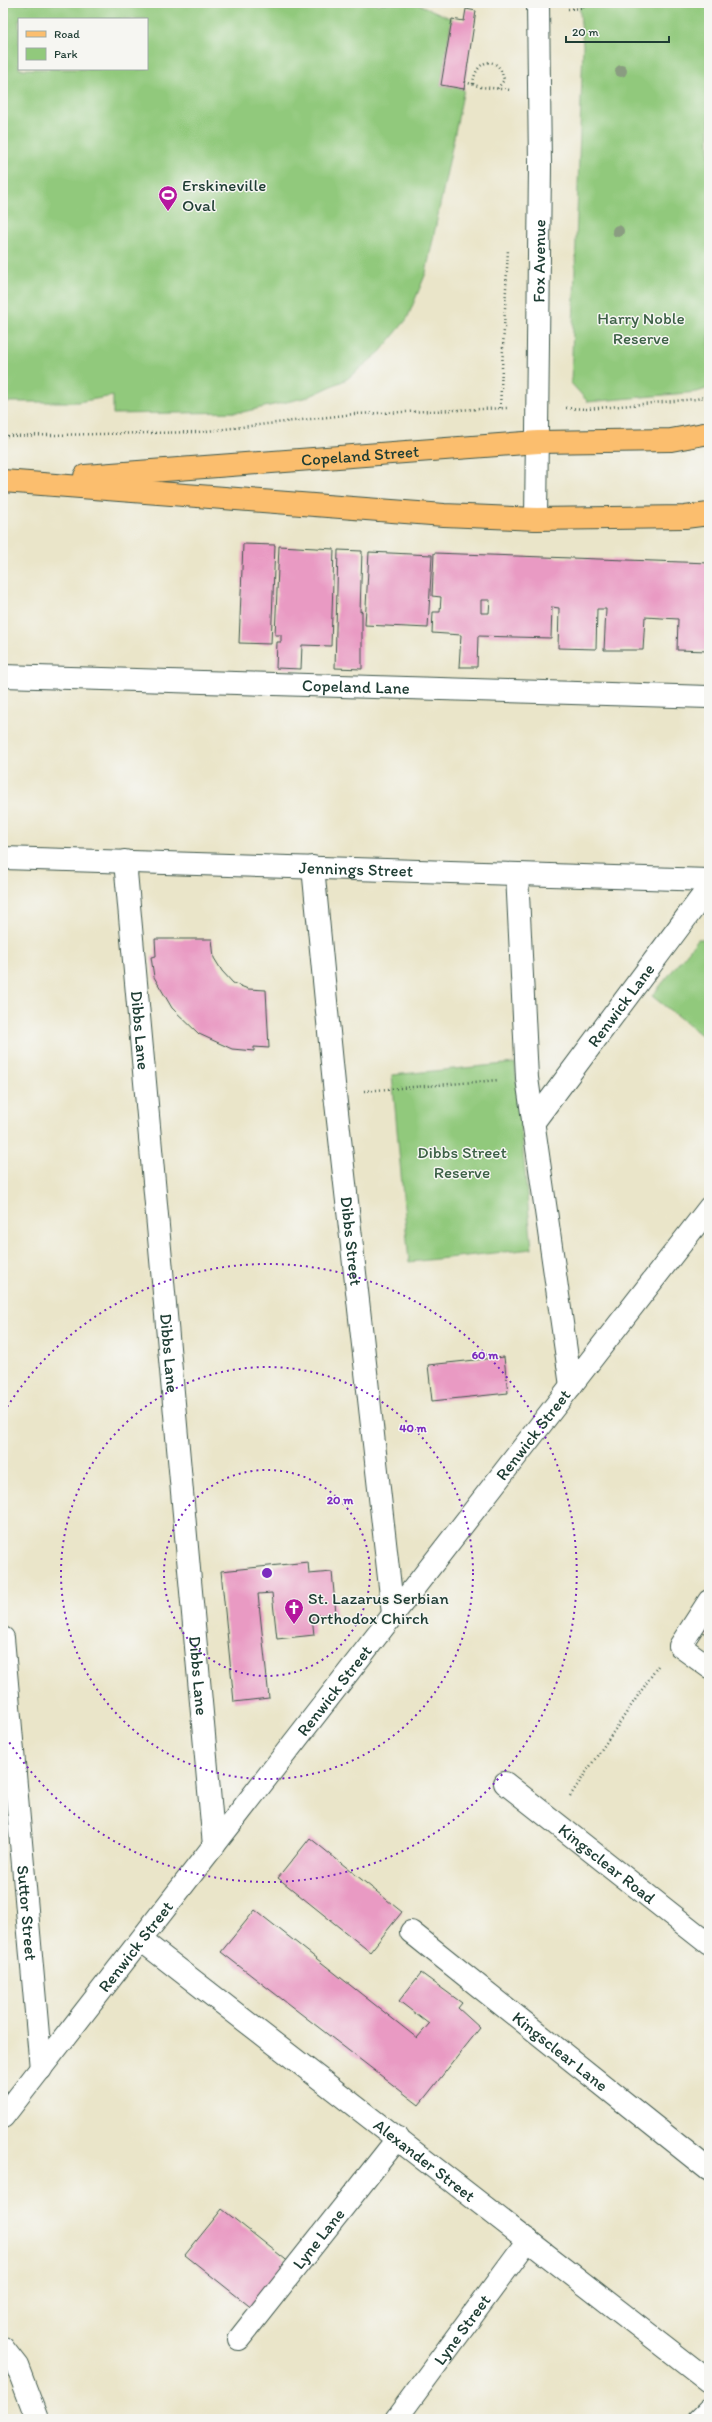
<svg xmlns="http://www.w3.org/2000/svg" width="712" height="2422" font-family="Itim,sans-serif">
  <rect width="100%" height="100%" fill="#f6f6f2"/>
  <filter id="ink" filterUnits="userSpaceOnUse"><feTurbulence type="fractalNoise" baseFrequency=".025" numOctaves="2"/><feDisplacementMap in="SourceGraphic" scale="8" xChannelSelector="R" yChannelSelector="G"/><feConvolveMatrix kernelMatrix="1 2 1 2 8 2 1 2 1" color-interpolation-filters="sRGB"/></filter>
  <filter id="wash" filterUnits="userSpaceOnUse"><feTurbulence type="fractalNoise" baseFrequency=".012" numOctaves="4" result="noise"/><feDisplacementMap in="SourceGraphic" scale="16" xChannelSelector="R" yChannelSelector="G"/><feGaussianBlur stdDeviation="0.9" result="paint"/><feColorMatrix in="noise" values="0 0 0 0 0 0 0 0 0 0 0 0 0 0 0 0 0 1.4 0 .05"/><feComposite in="paint" operator="in"/></filter>
  <g filter="url(#wash)">
    <rect width="100%" height="100%" fill="#eae5c9"/>
    <path fill="#91c97c" stroke="#588358" fill-rule="evenodd" d="M3 3H377L379 5 381 3H416L452 19 441 85 464 89 426 273 407 319 380 352 347 379 308 397 243 412 113 414V396L78 402H3ZM19 19H147V69H19Z
      M579 3H709V388L697 392 588 402 571 383 583 45Z
      M698 939H709V1041L652 996Z
      M515 1063 532 1249 409 1262 392 1075Z"/>
    <g id="blocks">
      <path fill="#e99ac3" fill-rule="evenodd" d="M466 9 476 11 464 89 441 85 452 19 464 21Z
        M243 544 275 545 271 644 239 643Z
        M279 546 334 549 331 646 302 645 301 669 276 668 277 642H281V635H275Z
        M338 550 362 551 360 612 362 611V669L335 668Z
        M369 552 432 555 428 628 365 625Z
        M434 553 709 563V651L677 650 678 619 645 617 643 650H604L606 609H597L596 649 558 648 559 608 552 607 551 638 478 636 477 667H459L461 635 432 633 433 612H440L441 597 432 596ZM481 600H490L489 613H481Z
        M155 939H212L214 958 222 971 233 983 248 989 266 990 269 1048 254 1047V1051L232 1049 199 1034 172 1008 154 977 151 957 156 956Z
        M504 1357 508 1393 432 1401 428 1365Z
        M308 1562 309 1574 332 1572 336 1613 312 1616 314 1635 277 1639 272 1593 258 1594 269 1698 234 1702 221 1571Z
        M709 1609V1637L696 1627Z
        M310 1838 402 1912 370 1952 278 1878Z
        M255 1910 417 2038 429 2024 399 2001 421 1973 462 2003 458 2008 480 2028 419 2105 221 1952Z
        M222 2209 290 2263 253 2309 185 2255Z"/>
    </g>
  </g>
  <g filter="url(#ink)">
    <use href="#blocks" fill-opacity="0" stroke="#3d564a" stroke-width="1"/>
    <g fill="none" stroke-linecap="round" stroke-linejoin="round">
      <g stroke="#3d564a" stroke-width="24">
        <g id="minor">
          <path id="s1" d="M536 519 540 166 538 3"/>
          <path id="s2" d="M3 676 709 697"/>
          <path id="s3" d="M3 858 709 880"/>
          <path id="s4" d="M125 861 214 1846"/>
          <path id="s5" d="M313 867 335 1094 393 1614"/>
          <path d="M517 874 527 1078 571 1386"/>
          <path id="s6" d="M533 1123 709 887"/>
          <path d="M709 1601 680 1646 709 1667"/>
          <path id="s7" d="M3 1638 41 2069"/>
          <path id="s8" d="M505 1783 709 1944"/>
          <path id="s9" d="M411 1932 709 2170"/>
          <path id="s10" d="M141 1940 709 2381"/>
          <path id="s11" d="M3 2117 709 1208"/>
          <path id="s12" d="M239 2339 398 2138"/>
          <path d="M3 2348 17 2366 37 2419"/>
          <path id="s13" d="M396 2419 528 2240"/>
          <path d="M700 2419 709 2410"/>
        </g>
      </g>
      <g stroke="#3d564a" stroke-width="24">
        <g id="major">
          <path id="s14" d="M85 476 538 442 671 440 709 433"/>
          <path d="M3 481 444 515 536 519 685 517 709 514"/>
        </g>
      </g>
      <path stroke="#3d564a" stroke-width="2.5" stroke-dasharray="1 3" stroke-linecap="butt" d="M568 9 583 8 589 3
        M465 82 481 87 511 90
        M473 84C475 59 499 53 504 80L497 89
        M500 408 508 249
        M566 408 588 409 696 399 709 396
        M3 436 198 432 354 414 507 408
        M364 1091 499 1080
        M570 1796 658 1666"/>
      <use href="#minor" stroke="#fff" stroke-width="22"/>
      <use href="#major" stroke="#fbbe6e" stroke-width="22"/>
    </g>
    <g fill="#8a9c81">
      <circle cx="621" cy="71" r="6"/>
      <circle cx="618" cy="231" r="6"/>
    </g>
  </g>
  <g fill="none" stroke="#7b2cbf" stroke-width="2" stroke-dasharray="2 4">
    <circle cx="267" cy="1573" r="103"/>
    <circle cx="267" cy="1573" r="206"/>
    <path d="M4 1412A309 309 0 1 1 4 1734"/>
  </g>
  <defs>
    <g id="stadium-pin" transform="scale(1)"><path d="M0 17L-7.5 6A9.5 9.5 0 1 1 7.5 6Z" fill="#b5179e" stroke="#f6f6f2"/><path d="M0-5a6.5 5 0 1 0 0 10a6.5 5 0 1 0 0-10ZM-3.5-1.8h7v3.6h-7Z" fill="#fff"/></g>
    <g id="church-pin" transform="scale(1)"><path d="M0 17L-7.5 6A9.5 9.5 0 1 1 7.5 6Z" fill="#b5179e" stroke="#f6f6f2"/><path d="M-1.2-6h2.4v3.5h3.3v2.4h-3.3V6h-2.4V-.1h-3.3v-2.4h3.3Z" fill="#fff"/></g>
  </defs>
  <g fill-rule="evenodd">
    <use href="#stadium-pin" x="168" y="195"/>
    <use href="#church-pin" x="294" y="1608"/>
  </g>
  <g text-anchor="middle" stroke-width="3" stroke-linejoin="round" paint-order="stroke">
    <g font-size="17" fill="#1f3d34" stroke="#f6f6f2" text-anchor="start">
      <text x="182" y="191">Erskineville<tspan x="182" dy="20">Oval</tspan></text>
      <text x="308" y="1604">St. Lazarus Serbian<tspan x="308" dy="20">Orthodox Chirch</tspan></text>
    </g>
    <g font-size="17" fill="#1f3d34" stroke="#f6f6f2">
      <text dy="6" stroke="none"><textPath href="#s1" startOffset="258">Fox Avenue</textPath></text>
      <text dy="6" stroke="none"><textPath href="#s14" startOffset="276">Copeland Street</textPath></text>
      <text dy="6" stroke="none"><textPath href="#s2" startOffset="353">Copeland Lane</textPath></text>
      <text dy="6" stroke="none"><textPath href="#s3" startOffset="353">Jennings Street</textPath></text>
      <text dy="6" stroke="none"><textPath href="#s6" startOffset="147">Renwick Lane</textPath></text>
      <text dy="6" stroke="none"><textPath href="#s4" startOffset="170">Dibbs Lane</textPath></text>
      <text dy="6" stroke="none"><textPath href="#s5" startOffset="376">Dibbs Street</textPath></text>
      <text dy="6" stroke="none"><textPath href="#s4" startOffset="494">Dibbs Lane</textPath></text>
      <text dy="6" stroke="none"><textPath href="#s11" startOffset="864">Renwick Street</textPath></text>
      <text dy="6" stroke="none"><textPath href="#s4" startOffset="818">Dibbs Lane</textPath></text>
      <text dy="6" stroke="none"><textPath href="#s11" startOffset="540">Renwick Street</textPath></text>
      <text dy="6" stroke="none"><textPath href="#s8" startOffset="130">Kingsclear Road</textPath></text>
      <text dy="6" stroke="none"><textPath href="#s7" startOffset="276">Suttor Street</textPath></text>
      <text dy="6" stroke="none"><textPath href="#s11" startOffset="216">Renwick Street</textPath></text>
      <text dy="6" stroke="none"><textPath href="#s9" startOffset="191">Kingsclear Lane</textPath></text>
      <text dy="6" stroke="none"><textPath href="#s10" startOffset="359">Alexander Street</textPath></text>
      <text dy="6" stroke="none"><textPath href="#s12" startOffset="128">Lyne Lane</textPath></text>
      <text dy="6" stroke="none"><textPath href="#s13" startOffset="111">Lyne Street</textPath></text>
    </g>
    <g font-size="17" fill="#3c6046" stroke="#f6f6f2">
      <text x="641" y="324">Harry Noble<tspan x="641" dy="20">Reserve</tspan></text>
      <text x="462" y="1158">Dibbs Street<tspan x="462" dy="20">Reserve</tspan></text>
    </g>
  </g>
  <circle cx="267" cy="1573" r="6" fill="#7b2cbf" stroke="#f6f6f2" stroke-width="2"/>
  <g font-size="12" text-anchor="middle" font-weight="bold" fill="#7b2cbf" stroke="#f6f6f2" stroke-width="3" stroke-linejoin="round" paint-order="stroke">
    <text x="485" y="1359">60 m</text>
    <text x="413" y="1432">40 m</text>
    <text x="340" y="1504">20 m</text>
  </g>
  <rect width="712" height="2422" fill="none" stroke="#f6f6f2" stroke-width="16"/>
  <rect x="18" y="18" width="130" height="52" fill="#f6f6f2" stroke="#a0aca6"/>
  <rect x="26" y="31" width="20" height="6" fill="#fbbe6e" stroke="#a0aca6"/>
  <text x="54" y="38" font-size="12" fill="#1f3d34">Road</text>
  <rect x="26" y="48" width="20" height="12" fill="#91c97c" stroke="#a0aca6"/>
  <text x="54" y="58" font-size="12" fill="#1f3d34">Park</text>
  <path d="M566 36v6h103v-6" fill="none" stroke="#1f3d34" stroke-width="2"/>
  <text x="572" y="36" font-size="12" fill="#1f3d34" stroke="#f6f6f2" stroke-width="3" paint-order="stroke">20 m</text>
</svg>
